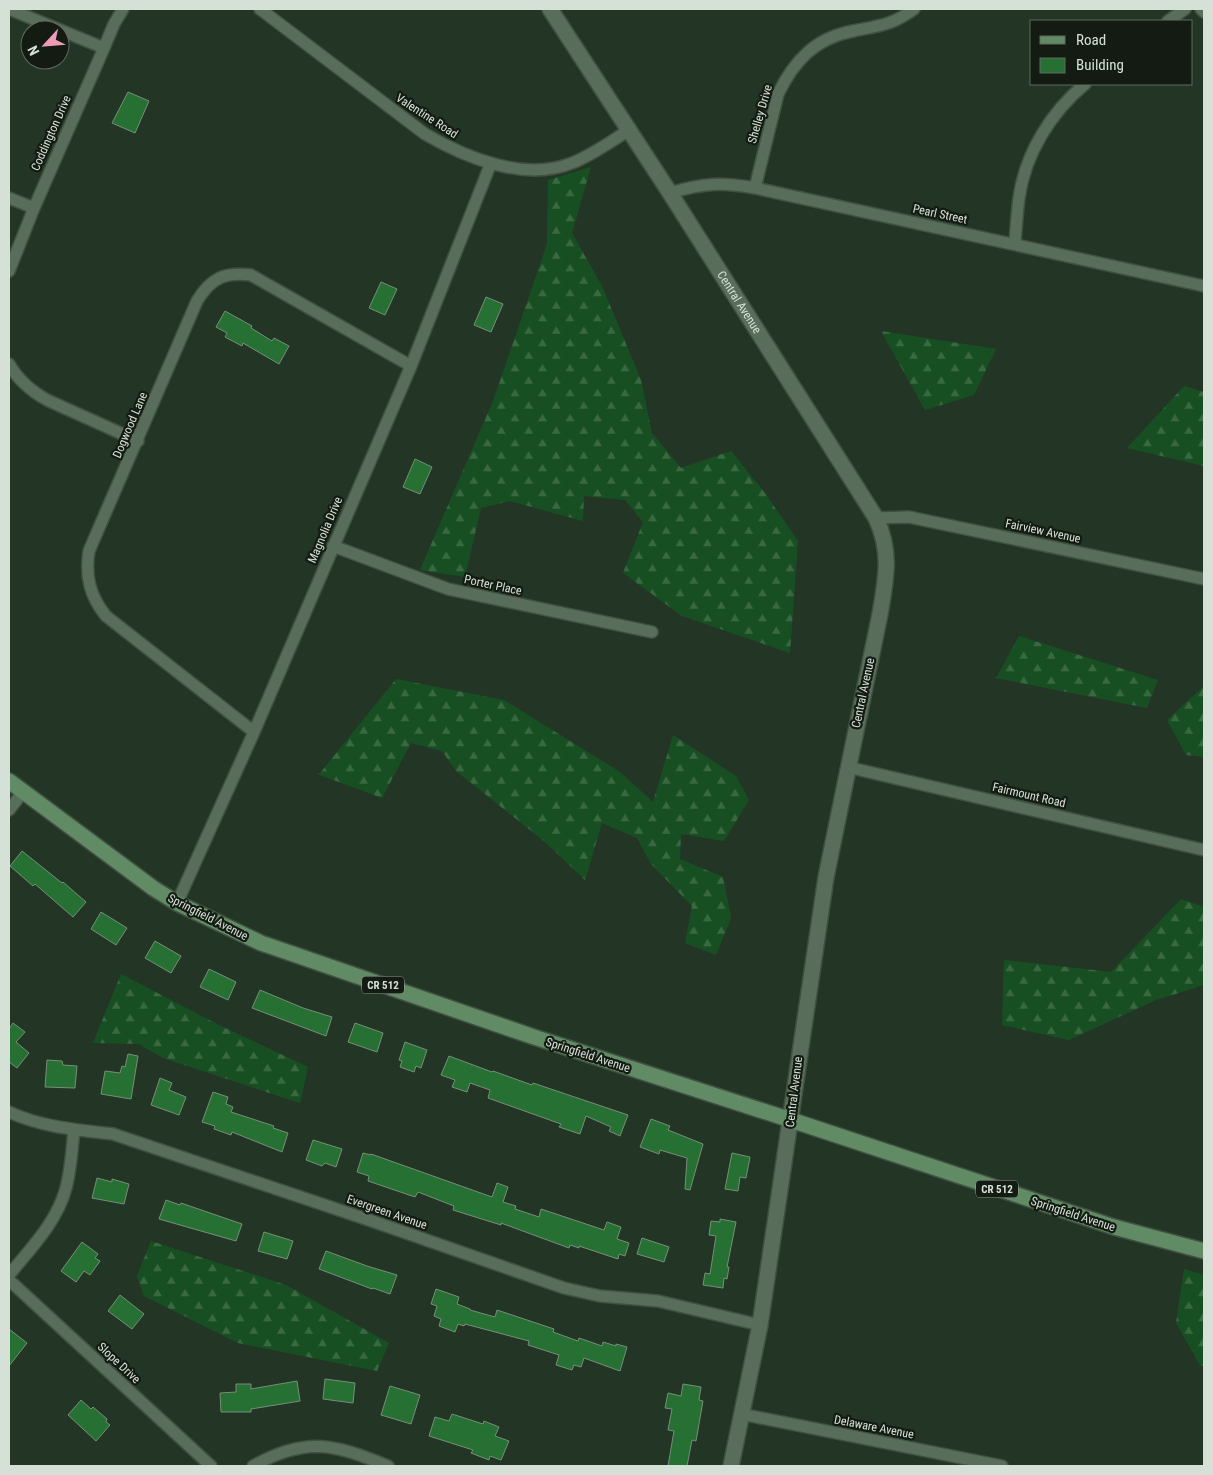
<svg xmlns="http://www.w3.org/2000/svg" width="1213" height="1475" font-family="'Roboto Condensed',sans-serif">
  <defs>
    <pattern id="forest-firs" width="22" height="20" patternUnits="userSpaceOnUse" patternTransform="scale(1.25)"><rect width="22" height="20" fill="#184f22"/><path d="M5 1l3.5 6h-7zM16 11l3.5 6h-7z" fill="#396841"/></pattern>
  </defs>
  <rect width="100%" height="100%" fill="#233625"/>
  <path fill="url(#forest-firs)" d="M591 167 572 233 602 286 641 380 652 433 681 468 731 451 765 493 798 541 790 653 682 616 623 573 643 522 625 500 584 496 583 521 510 501 481 508 465 577 420 570 493 401 547 244 548 180Z
    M881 331 996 349 974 395 925 410Z
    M1184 386 1204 392V466L1127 448Z
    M1019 636 1158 680 1147 708 996 678Z
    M396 679 504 700 620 772 653 802 673 735 736 776 749 800 724 841 681 834 680 859 723 877 731 918 716 955 685 943 692 906 651 864 637 838 602 823 585 880 545 842 456 771 442 751 411 743 382 798 317 774 321 772Z
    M1204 686V757L1186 755 1167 720Z
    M1181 899 1204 907V985L1156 1000 1069 1040 1002 1025 1004 960 1111 972Z
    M121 974 217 1024 308 1067 300 1103 163 1058 139 1044 93 1043Z
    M151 1241 286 1285 389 1343 377 1371 238 1343 144 1296 137 1276Z
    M1184 1269 1204 1275V1366L1200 1365 1176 1323Z"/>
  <path fill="#267034" stroke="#788e79" d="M128 92 149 101 135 133 112 123Z
    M381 282 397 289 385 315 369 308Z
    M486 297 503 304 491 332 474 325Z
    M225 311 252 326 251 328 272 341 274 338 289 346 279 364 243 343 242 346 225 337 227 333 216 327Z
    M415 459 432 467 420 494 403 487Z
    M22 851 62 883 63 882 86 902 73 917 35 884 33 886 10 866Z
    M101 912 127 928 116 945 91 929Z
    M155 941 181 956 171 973 145 958Z
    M209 969 236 982 228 1000 200 987Z
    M260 990 303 1008 332 1017 326 1036 252 1008Z
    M13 1023 25 1032 16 1042 29 1053 17 1068 9 1062V1029Z
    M355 1023 383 1033 377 1052 348 1042Z
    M405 1042 427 1050 421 1068 416 1066 414 1072 400 1067 402 1061 399 1060Z
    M128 1054 138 1056 131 1099 101 1094 105 1071 120 1073 122 1066 125 1067Z
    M449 1056 492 1072 493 1071 532 1085 533 1083 628 1115 620 1136 609 1131 611 1127 586 1116 580 1134 559 1127 561 1124 488 1098 490 1090 470 1083 467 1092 452 1087 455 1080 441 1075Z
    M47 1060 62 1061 63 1065 77 1066 75 1088 45 1087Z
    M160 1078 172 1083 169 1090 186 1097 179 1115 151 1105Z
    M213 1092 228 1097 226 1104 233 1107 231 1112 274 1126 273 1128 288 1133 282 1152 232 1132 231 1135 214 1129 215 1126 202 1122Z
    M651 1119 670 1126 668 1130 703 1144 690 1190 685 1189 687 1158 660 1150 659 1154 640 1147Z
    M313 1140 342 1149 336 1167 325 1163 322 1166 306 1160Z
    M363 1153 371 1155V1154L492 1197 497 1183 508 1187 503 1202 516 1206 515 1209 539 1217 541 1209 604 1230 607 1222 621 1227 617 1239 629 1243 625 1256 619 1254 618 1259 579 1246V1248L570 1245 569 1248 501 1223V1225L453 1210 454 1206 418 1192 415 1197 368 1181 369 1176 357 1172Z
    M732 1153 750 1157 746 1178 740 1177 738 1191 725 1189Z
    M97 1178 112 1182V1179L129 1184 124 1204 92 1198Z
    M166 1200 180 1205 181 1203 242 1224 236 1241 159 1219Z
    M720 1219 736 1222 727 1267H729L727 1279 724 1278 723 1288 703 1285 705 1273 710 1274 716 1236 709 1235 711 1221 720 1222Z
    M264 1232 293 1241 287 1259 258 1251Z
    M642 1238 669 1247 664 1262 637 1254Z
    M82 1242 98 1254 95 1258 100 1261 90 1275 84 1271 76 1282 61 1271Z
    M326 1251 367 1266 397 1275 390 1294 373 1288 372 1289 319 1269Z
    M436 1289 459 1297 457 1304 470 1309V1310L495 1317 497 1310 554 1329 553 1332 578 1341 579 1338 602 1346 603 1342 616 1346V1344L627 1347 620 1371 584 1358 581 1367 574 1365 572 1370 556 1365 559 1355 528 1345 529 1341 465 1324 464 1326 458 1324 455 1332 439 1326 441 1319 434 1316 437 1306 431 1304Z
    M120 1295 144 1314 132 1329 108 1311Z
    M9 1329 27 1343 9 1366Z
    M325 1379 355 1383 353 1403 323 1399Z
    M297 1381 300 1401 251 1409V1412H221L220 1393 236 1392V1384H251V1389Z
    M683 1384 701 1387 699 1400 703 1401 696 1441 692 1440 687 1466H668L674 1431 668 1430 672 1409 665 1408 668 1393 681 1396Z
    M390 1386 420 1395 411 1424 381 1415Z
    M81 1400 91 1409 93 1407 107 1419 106 1422 110 1425 96 1441 68 1415Z
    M452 1414 483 1424 484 1421 499 1427 495 1436 509 1441 501 1460 490 1456 489 1460 471 1453 473 1450 429 1436 435 1417 449 1421Z"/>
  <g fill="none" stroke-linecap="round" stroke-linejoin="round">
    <g stroke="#405042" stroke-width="14">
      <path id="street" d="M9 9 104 48
        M260 9 425 134C466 158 525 182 572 163 592 155 610 142 629 130
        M1201 9 1204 12
        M1168 21 1185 9
        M755 188 778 94C794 61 815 38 853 31 878 26 893 25 914 9
        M670 193C703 183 721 182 755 188L1204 286
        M9 198 34 208
        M1015 244C1016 229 1017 213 1019 198 1025 154 1051 112 1085 84
        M9 271 34 208 104 48 114 24 123 9
        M9 364C18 380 31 391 47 400L138 441
        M876 518 909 517 1204 579
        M333 546 448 589 652 632
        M254 732 106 616C90 596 85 577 89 551L197 301C211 278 224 272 251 275L411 366
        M847 767 1204 850
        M9 810 23 792
        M177 903 254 732 411 366 491 163
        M9 1112C41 1127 78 1130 113 1134L369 1220 564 1288 600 1296 658 1301 760 1325
        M9 1275C31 1248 57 1222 66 1188 71 1169 72 1149 74 1130
        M9 1280 211 1466
        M741 1414 1002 1466
        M253 1466C306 1436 334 1444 388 1466"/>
    </g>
    <g stroke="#405042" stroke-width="18">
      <g id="secondary">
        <path id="s1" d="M550 9 670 193 876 518C892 553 886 578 880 614L826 877 760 1325 731 1466"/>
      </g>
    </g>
    <g stroke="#405042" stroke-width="18">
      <path id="primary" d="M9 781 153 888 177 903 261 943 534 1037 791 1120 1114 1227 1204 1251"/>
    </g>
    <use href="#street" stroke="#596e5a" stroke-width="11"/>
    <use href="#secondary" stroke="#596e5a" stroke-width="15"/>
    <use href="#primary" stroke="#618b64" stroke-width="15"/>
  </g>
  <g text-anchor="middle" stroke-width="4.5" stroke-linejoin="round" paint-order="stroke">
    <g fill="#131b13" stroke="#9ba69c" stroke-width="1">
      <rect x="362" y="976.5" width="42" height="17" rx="4"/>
      <rect x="976" y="1180.5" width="42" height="17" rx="4"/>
    </g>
    <g font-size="11" font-weight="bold" fill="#d5e1d6">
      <text x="383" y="989">CR 512</text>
      <text x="997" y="1193">CR 512</text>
    </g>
    <g font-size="12" fill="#d5e1d6" stroke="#131b13">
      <text transform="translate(760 114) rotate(-74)" y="4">Shelley Drive</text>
      <text transform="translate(427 116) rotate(33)" y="4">Valentine Road</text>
      <text transform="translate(51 133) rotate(-66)" y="4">Coddington Drive</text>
      <text transform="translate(940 214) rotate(12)" y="4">Pearl Street</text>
      <text dy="4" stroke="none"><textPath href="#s1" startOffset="349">Central Avenue</textPath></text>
      <text transform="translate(130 425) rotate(-67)" y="4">Dogwood Lane</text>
      <text transform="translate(325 530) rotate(-67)" y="4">Magnolia Drive</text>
      <text transform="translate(1043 531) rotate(12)" y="4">Fairview Avenue</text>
      <text transform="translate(493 585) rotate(12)" y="4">Porter Place</text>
      <text transform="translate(863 693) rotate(-78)" y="4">Central Avenue</text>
      <text transform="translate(1029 795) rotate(13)" y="4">Fairmount Road</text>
      <text transform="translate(208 917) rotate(27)" y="4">Springfield Avenue</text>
      <text transform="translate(588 1055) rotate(18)" y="4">Springfield Avenue</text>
      <text transform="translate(794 1092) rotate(-83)" y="4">Central Avenue</text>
      <text transform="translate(387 1212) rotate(19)" y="4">Evergreen Avenue</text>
      <text transform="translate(1073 1214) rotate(18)" y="4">Springfield Avenue</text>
      <text transform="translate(119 1363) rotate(43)" y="4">Slope Drive</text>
      <text transform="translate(874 1427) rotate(11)" y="4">Delaware Avenue</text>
    </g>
  </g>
  <rect width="1213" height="1475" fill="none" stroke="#d5e1d6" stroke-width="20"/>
  <rect x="1030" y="20" width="162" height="65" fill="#131b13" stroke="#616a61"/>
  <rect x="1040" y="36" width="25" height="8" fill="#618b64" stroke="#616a61"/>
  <text x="1076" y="45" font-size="15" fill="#d5e1d6">Road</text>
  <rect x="1040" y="58" width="25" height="15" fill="#267034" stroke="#616a61"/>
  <text x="1076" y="70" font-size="15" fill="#d5e1d6">Building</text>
  <g transform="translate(45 45) rotate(244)"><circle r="24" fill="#131b13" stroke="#616a61"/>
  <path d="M0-4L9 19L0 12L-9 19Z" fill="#ef9ab9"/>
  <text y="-8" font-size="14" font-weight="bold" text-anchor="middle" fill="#d5e1d6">N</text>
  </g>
</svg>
